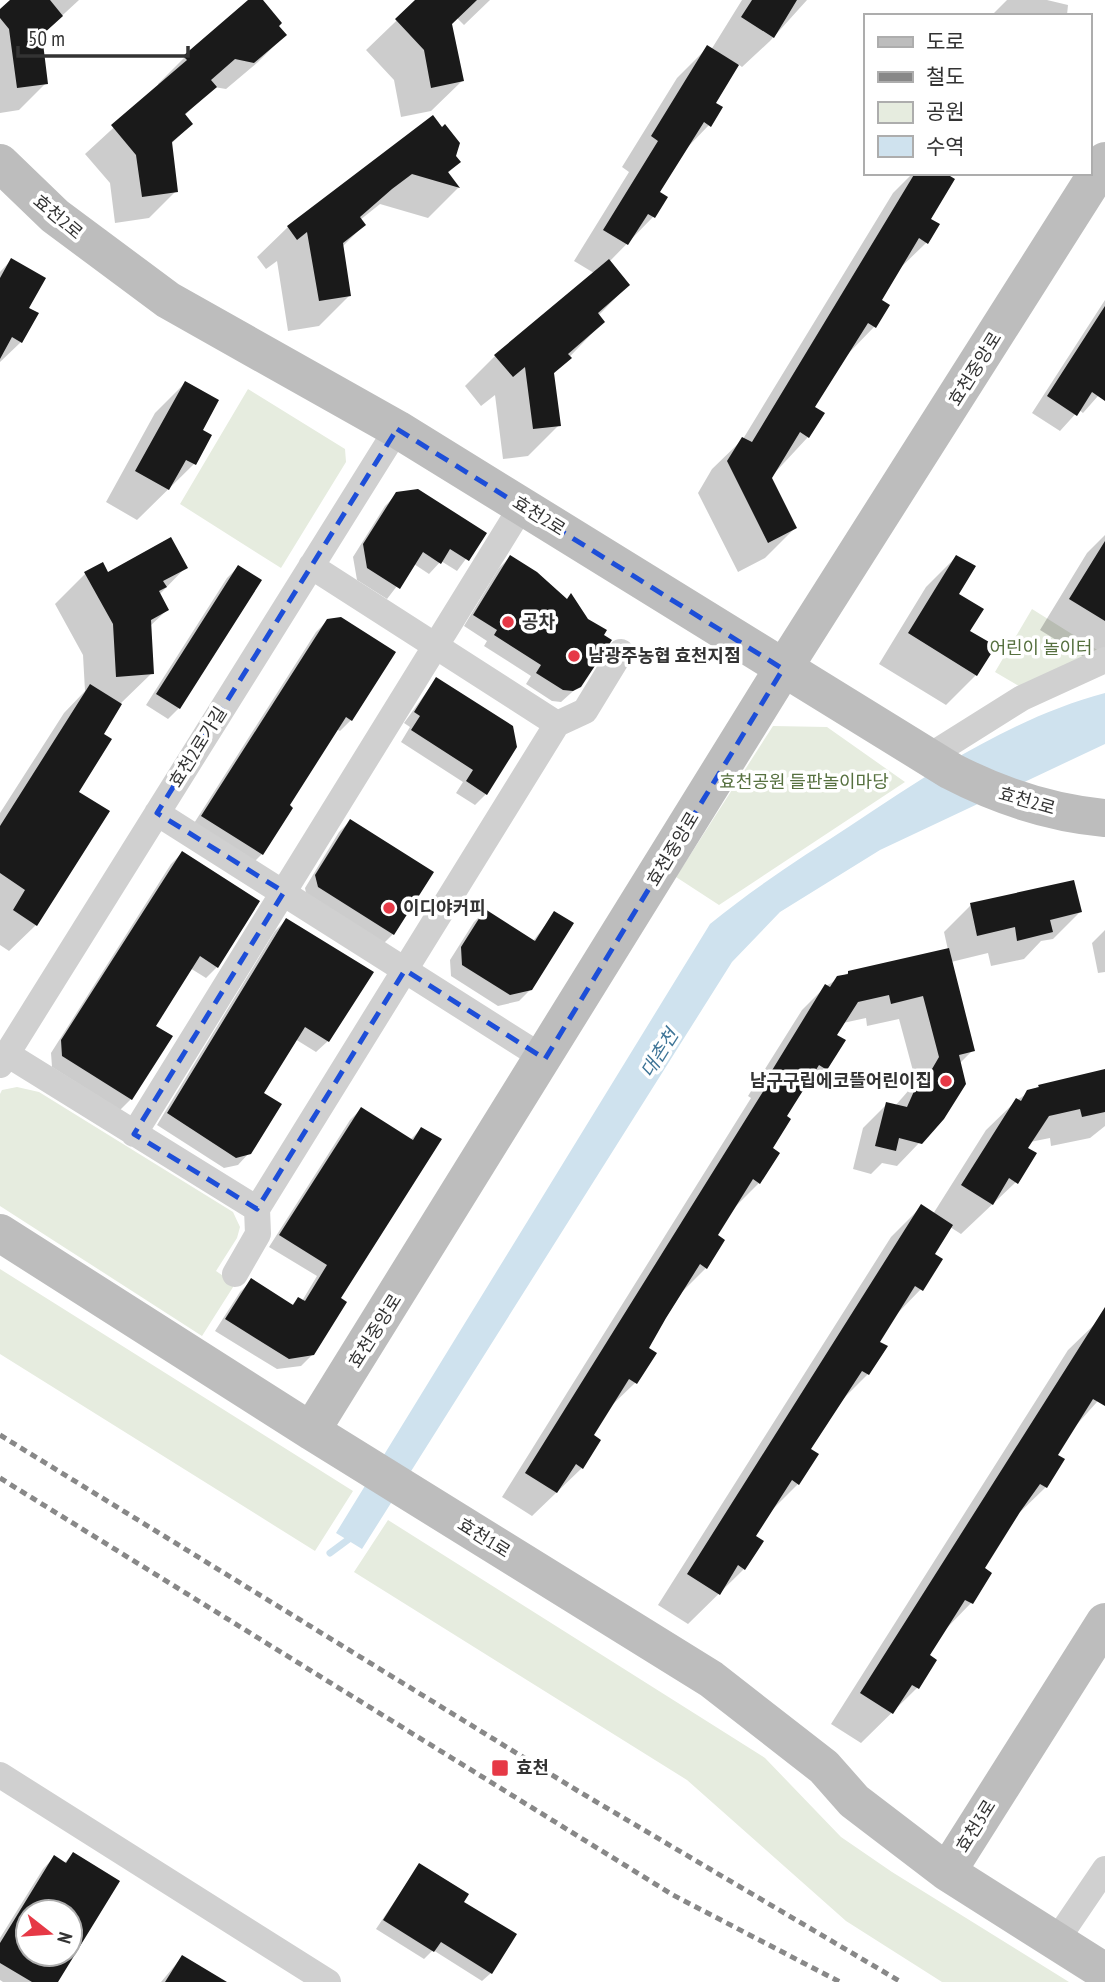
<svg xmlns="http://www.w3.org/2000/svg" width="1105" height="1982" font-family="'PT Sans Narrow','Noto Sans KR',sans-serif">
  <rect width="100%" height="100%" fill="#fff"/>
  <path fill="#e6ecdf" d="M248 389 345 449 346 462 281 568 180 504Z
    M1032 609 1099 651 1024 689 995 672Z
    M773 726 827 727 905 782 719 905 676 877Z
    M17 1087 39 1092 233 1212 240 1227 237 1238 216 1271 235 1284 202 1336 0 1206V1094L2 1090Z
    M0 1269 353 1491 315 1551 0 1354Z
    M388 1520 765 1758 841 1837 892 1872 1069 1982H942L846 1921 687 1780 354 1572Z"/>
  <path fill="#cfe2ee" d="M1105 693V744L880 850 780 912 732 962 362 1549 336 1533 710 924C754 888 802 857 850 826 929 773 1012 718 1105 693Z"/>
  <path fill="#0003" fill-rule="evenodd" d="M13 0H79L40 36 46 83 19 110 0 113V11Z
    M418 0H490L464 25 457 18 450 24 462 81 431 111 401 117 394 80 366 50Z
    M742 0H807L770 41 742 67 738 64 713 103 709 125 684 151 658 193 653 217 609 262 628 285 598 316 603 322 552 375 559 425 528 456 503 459 495 395 481 406 465 386 495 356 594 273 574 261 629 172 622 167 677 78 708 47 711 50Z
    M1007 0H1047L1068 5 1067 15 1075 16H991Z
    M277 26 285 35 258 62 226 89 214 87 184 116 191 124 171 144 176 191 149 218 115 223 110 183 85 154 159 86 158 84 185 57Z
    M441 129 459 162 447 174 458 188 428 218 380 204 360 220 364 225 342 247 349 296 319 326 288 331 277 261 266 269 257 257 288 227Z
    M913 173H942L929 219 926 243 896 272 879 301 887 305 874 327 844 358 813 407 808 437 770 478 795 528 765 558 738 572 698 493 712 469 743 439 893 193Z
    M11 260 26 308 21 342 0 362V272Z
    M1105 300V388L1083 413 1079 410 1060 431 1032 413Z
    M185 383 200 431 194 464 137 520 106 502 155 413Z
    M397 494 485 533 457 571 441 561 429 574 414 564 387 599 357 580 353 557 385 506Z
    M1105 535V670L1040 630 1087 553Z
    M510 557 580 685 561 702 552 701 526 684 531 676 484 646 487 641 464 626 499 568Z
    M956 557 957 594 976 675 946 705 879 664 926 587Z
    M186 567 159 595 167 610 149 627 152 673 120 704 101 734 76 792 36 925 9 951 0 945V813L64 713 85 691 83 655 55 604 85 574Z
    M238 567 179 708 168 719 146 705 227 578Z
    M328 620 351 720 340 731 336 729 287 806 262 854 251 865 191 828 316 632Z
    M436 679 486 794 475 805 456 793 463 782 401 742 410 727 404 723Z
    M350 821 432 873 393 934 382 945 307 898 305 888 339 832Z
    M182 853 217 967 206 978 190 968 154 1026 131 1099 120 1110 52 1067 51 1053 171 864Z
    M971 905 1080 912 1053 939 1041 941 1024 959 991 966 988 953 951 962 973 1050 959 1064 920 1142 897 1166 882 1163 871 1174 853 1169 863 1128 887 1104 895 1106 916 1082 899 1019 867 1026 866 1018 843 1023 835 1035 825 1069 802 1092 784 1117 759 1183 736 1206 715 1236 723 1240 706 1268 682 1292 647 1348 635 1383 611 1406 592 1436 582 1468 532 1516 502 1497 751 1098 748 1096 802 1010 826 986 848 973 948 950 944 932Z
    M485 911 533 941 555 913 531 989 519 1001 498 1006 451 976 450 960 474 922Z
    M286 920 371 972 328 1041 316 1052 295 1039 261 1093 249 1153 238 1165 224 1168 157 1125 275 931Z
    M1105 930V972L1098 973 1092 943Z
    M1105 1071V1126L1090 1138 1051 1146 1050 1138 1030 1142 1016 1182 961 1234 950 1227 933 1255 921 1289 893 1318 878 1342 868 1374 838 1404 809 1449 817 1454 798 1484 769 1513 754 1537 744 1569 688 1624 658 1605 891 1237 921 1207 933 1214 986 1130 1017 1100 1039 1086Z
    M361 1109 410 1140 421 1129 313 1354 301 1366 277 1369 215 1331 240 1292 251 1281 291 1306 298 1299 302 1301 317 1276 269 1247 350 1120Z
    M1099 1320 1105 1324V1393L1071 1431 1056 1455 1063 1460 1046 1487 1016 1516 982 1569 971 1603 943 1632 928 1656 917 1688 861 1743 831 1724 1068 1350Z
    M73 1854 118 1881 56 1982H3L0 1980V1938L43 1869 54 1857 64 1863ZM28 1912H70V1954H28Z
    M419 1865 462 1902 491 1973 482 1981 433 1950 424 1959 376 1929Z
    M182 1957 224 1982H161Z"/>
  <g fill="none" stroke-linecap="round" stroke-linejoin="round">
    <path stroke="#cfe2ee" stroke-width="7" d="M330 1553 353 1536"/>
  </g>
  <path fill="#1a1a1a" fill-rule="evenodd" d="M10 0H50L63 16 42 35 48 84 17 88 9 29 0 18V9Z
    M248 0H263L282 23 279 26 287 35 254 63 235 59 211 80 217 87 185 114 193 124 172 142 178 192 142 197 136 155 111 125 187 60 183 56Z
    M415 0H477L452 24 464 81 431 88 424 50 395 19Z
    M752 0H797L774 38 741 17Z
    M707 45 739 65 716 103 723 107 711 127 704 122 660 192 668 197 655 218 648 214 628 245 603 230 658 141 651 136Z
    M433 115 442 127 445 124 460 143 456 156 461 162 448 172 460 188 412 174 392 189 360 217 366 225 343 243 351 296 319 301 307 232 297 240 287 226Z
    M915 173H945L955 179 931 219 940 224 928 244 919 238 882 300 890 305 876 328 868 323 815 407 825 413 809 438 800 432 772 478 797 528 768 543 727 461 742 437 752 442Z
    M11 258 46 278 29 308 39 313 22 343 12 337 0 359V278Z
    M609 259 630 285 598 313 605 322 568 354 572 358 554 373 561 426 533 429 525 367 513 377 494 355Z
    M1105 306V401L1092 392 1077 416 1047 396Z
    M185 381 219 400 203 430 212 435 196 465 186 460 169 490 135 471Z
    M418 489 487 533 469 561 450 549 441 564 423 552 400 589 367 568 363 544 396 492Z
    M171 537 188 568 163 581 167 587 159 591 169 610 151 620 154 674 116 677 113 624 84 572 103 562 108 572Z
    M1105 541V621L1069 599Z
    M510 555 537 572 567 599 571 593 588 619 607 630 604 635 612 640 581 687 573 691 563 690 536 673 541 665 494 635 497 630 473 615Z
    M956 555 976 566 959 594 984 609 970 631 996 646 977 676 908 633Z
    M238 565 262 580 180 709 156 694Z
    M341 617 396 652 352 721 346 717 290 805 293 808 263 855 201 816 327 619Z
    M436 677 513 726 517 747 487 795 466 781 473 770 411 730 420 716 414 712Z
    M90 684 122 704 104 734 112 739 79 792 110 811 37 926 13 910 25 890 0 873V826Z
    M350 819 434 872 394 935 318 887 315 875Z
    M182 851 260 901 218 968 200 956 156 1026 173 1036 132 1100 62 1056 61 1040Z
    M1074 880 1082 912 1050 920 1053 932 1017 941 1015 927 977 936 970 903Z
    M485 909 535 941 554 911 574 923 532 990 510 995 462 965 461 947Z
    M286 918 374 972 329 1042 305 1027 264 1093 282 1104 251 1154 236 1158 167 1113Z
    M949 948 975 1051 959 1055 966 1084 944 1119 922 1144 899 1138 896 1151 875 1146 886 1102 907 1107 919 1080 925 1081 939 1057 923 996 891 1004 889 995 858 1002 837 1035 846 1040 827 1070 819 1065 787 1116 791 1119 773 1148 780 1153 760 1184 753 1179 718 1235 725 1240 707 1269 700 1264 666 1318 649 1348 657 1353 637 1384 629 1379 594 1435 601 1440 583 1469 576 1464 557 1493 525 1473 774 1074 771 1072 825 984 830 987 837 976 848 974V971Z
    M1105 1069V1112L1082 1117 1080 1109 1049 1116 1028 1148 1037 1153 1018 1184 1009 1178 993 1205 961 1185 1016 1098 1021 1101 1027 1090 1039 1087 1038 1085Z
    M361 1107 413 1140 421 1127 442 1139 341 1298 347 1302 314 1355 289 1359 225 1319 251 1278 293 1305 298 1297 305 1301 327 1265 279 1235Z
    M921 1204 953 1225 935 1254 943 1259 923 1291 915 1286 880 1342 888 1346 869 1375 862 1371 811 1449 819 1454 799 1485 792 1480 756 1536 764 1541 745 1570 738 1565 720 1595 687 1574Z
    M1105 1307V1406L1093 1399 1058 1455 1065 1459 1047 1488 1040 1484 1020 1512 985 1568 992 1573 973 1604 965 1600 930 1655 937 1660 919 1689 912 1685 893 1714 860 1693Z
    M73 1852 120 1881 58 1982H32L0 1963V1943L54 1855 66 1863ZM28 1912H70V1954H28Z
    M419 1863 469 1894 464 1902 517 1934 492 1974 441 1942 434 1952 383 1920Z
    M182 1955 227 1982H165Z"/>
  <g fill="none" stroke-linecap="round" stroke-linejoin="round">
    <path stroke="#d0d0d0" stroke-width="26" d="M557 724 585 711 621 652
      M928 757 1022 698 1105 660
      M157 813 545 1059
      M7 1054 257 1209 557 724 311 566
      M0 1065 397 429
      M134 1134 522 506
      M235 1274 258 1234 257 1209
      M0 1775 328 1982
      M1056 1941 1105 1869"/>
    <path stroke="#bdbdbd" stroke-width="38" d="M0 163 55 216 168 300 397 429 951 771C999 796 1050 813 1105 818
      M0 1233 311 1431 711 1679 824 1767 854 1801 947 1872 1105 1972
      M311 1431 783 669 1105 161
      M947 1872 1105 1622"/>
    <path stroke="#888" stroke-width="5" stroke-dasharray="7 5" stroke-linecap="butt" d="M0 1435 578 1791 901 1982
      M0 1478 673 1895 840 1982"/>
  </g>
  <path fill="none" stroke="#1d4ed8" stroke-width="5" stroke-dasharray="14 9" stroke-linejoin="round" d="M397 429 783 669 545 1059 405 970 257 1209 134 1134 284 892 157 813Z"/>
  <g fill="#e63946" stroke="#fff" stroke-width="2.5">
    <circle cx="508" cy="622" r="7"/>
    <circle cx="574" cy="656" r="7"/>
    <circle cx="389" cy="908" r="7"/>
    <circle cx="946" cy="1081" r="7"/>
    <rect x="491" y="1759" width="18" height="18" rx="3.5"/>
  </g>
  <g text-anchor="middle" stroke-width="7" stroke-linejoin="round" paint-order="stroke">
    <g font-size="18" fill="#333" stroke="#fff">
      <text transform="translate(58 217) rotate(40)" y="6">효천2로</text>
      <text transform="translate(975 369) rotate(-58)" y="6">효천중앙로</text>
      <text transform="translate(539 516) rotate(32)" y="6">효천2로</text>
      <text transform="translate(198 747) rotate(-58)" y="6">효천2로가길</text>
      <text transform="translate(1027 801) rotate(16)" y="6">효천2로</text>
      <text transform="translate(673 849) rotate(-59)" y="6">효천중앙로</text>
      <text transform="translate(375 1331) rotate(-58)" y="6">효천중앙로</text>
      <text transform="translate(484 1538) rotate(32)" y="6">효천1로</text>
      <text transform="translate(976 1826) rotate(-58)" y="6">효천3로</text>
    </g>
    <g font-size="18" font-weight="bold" fill="#333" stroke="#fff" text-anchor="start">
      <text x="522" y="628">공차</text>
      <text x="588" y="662">남광주농협 효천지점</text>
      <text x="403" y="914">이디야커피</text>
      <text x="932" y="1087" text-anchor="end">남구구립에코뜰어린이집</text>
      <text x="516" y="1774">효천</text>
    </g>
    <g font-size="18" fill="#56703f" stroke="#fff">
      <text x="1041" y="654">어린이 놀이터</text>
      <text x="804" y="788">효천공원 들판놀이마당</text>
    </g>
    <g font-size="19" font-style="italic" fill="#3f7597" stroke="#fff">
      <text transform="translate(659 1053) rotate(-58)" y="7">대촌천</text>
    </g>
  </g>
  <rect x="864" y="14" width="228" height="161" fill="#ffffff" stroke="#adadad" stroke-width="2"/>
  <rect x="878" y="37" width="35" height="10" fill="#bdbdbd" stroke="#adadad" stroke-width="2"/>
  <text x="926" y="49" font-size="21" fill="#333333">도로</text>
  <rect x="878" y="72" width="35" height="10" fill="#888888" stroke="#adadad" stroke-width="2"/>
  <text x="926" y="84" font-size="21" fill="#333333">철도</text>
  <rect x="878" y="102" width="35" height="21" fill="#e6ecdf" stroke="#adadad" stroke-width="2"/>
  <text x="926" y="119" font-size="21" fill="#333333">공원</text>
  <rect x="878" y="136" width="35" height="21" fill="#cfe2ee" stroke="#adadad" stroke-width="2"/>
  <text x="926" y="154" font-size="21" fill="#333333">수역</text>
  <g transform="translate(49 1933) rotate(107)"><circle r="33" fill="#ffffff" stroke="#adadad" stroke-width="2"/>
  <path d="M0-5L12 26L0 18L-12 26Z" fill="#e63946"/>
  <text y="-10" font-size="19" font-weight="bold" text-anchor="middle" fill="#333333">N</text>
  </g>
  <path d="M18 46v10h170v-10" fill="none" stroke="#333333" stroke-width="3.5"/>
  <text x="28" y="46" font-size="21" fill="#333333" stroke="#ffffff" stroke-width="5" paint-order="stroke">50 m</text>
</svg>
